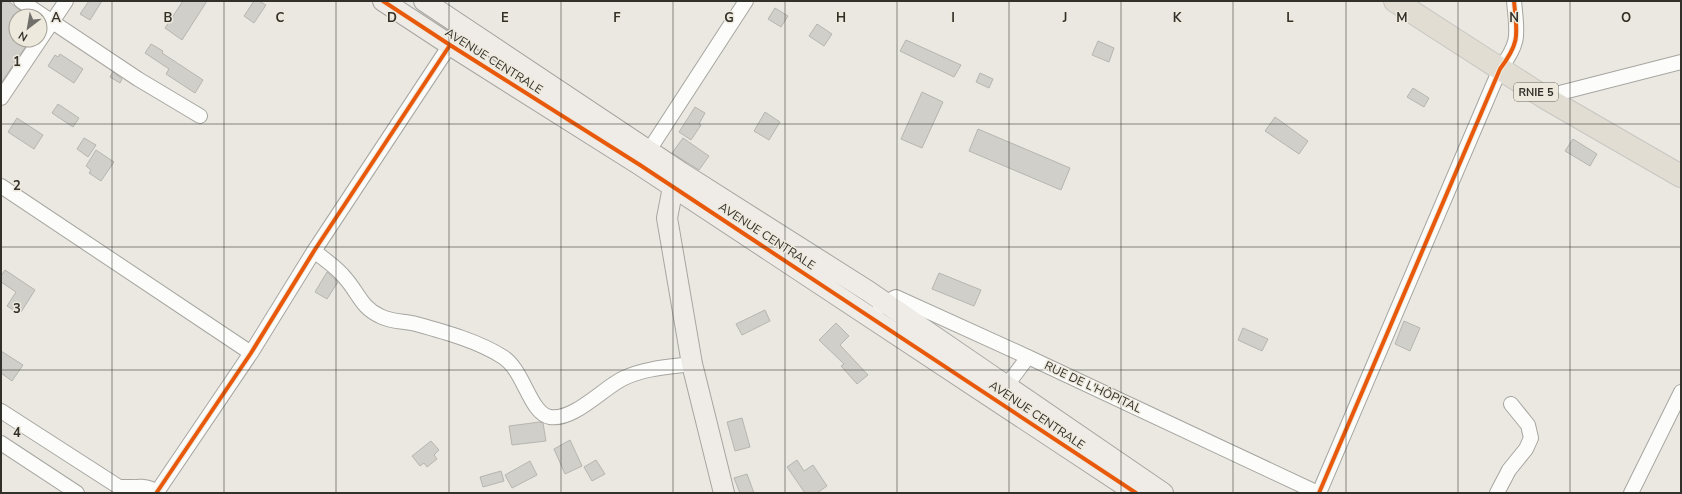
<svg xmlns="http://www.w3.org/2000/svg" width="1682" height="494" font-family="'Nunito Sans',sans-serif">
  <rect width="100%" height="100%" fill="#eae8e1"/>
  <path fill="#d1cfc9" stroke="#b7b5b0" d="M3 1H8L28 16H16V40H30L1 83V5Z
    M89 1H102L90 20 80 14Z
    M183 1H207L182 40 165 28Z
    M254 1H259L266 5 254 23 244 16Z
    M775 8 788 16 781 27 768 19Z
    M817 24 832 34 824 46 809 36Z
    M906 40 961 65 954 77 900 51Z
    M1098 41 1114 48 1109 62 1092 55Z
    M151 44 163 51 162 53 203 80 195 93 166 74 169 69 145 53Z
    M60 54 83 69 74 83 48 66 55 55 58 57Z
    M113 72 122 79 120 83 110 77Z
    M980 73 993 79 989 88 976 82Z
    M1413 88 1429 98 1424 107 1407 97Z
    M922 92 943 102 922 148 901 139Z
    M58 104 79 118 73 127 52 113Z
    M695 107 705 113 699 124 701 125 691 140 679 132Z
    M765 112 780 122 769 140 754 131Z
    M1275 117 1308 141 1299 154 1265 131Z
    M17 118 43 135 34 149 8 132Z
    M978 129 1070 168 1061 190 969 151Z
    M84 138 96 145 88 157 77 149Z
    M683 138 709 156 699 170 672 153Z
    M1573 139 1597 154 1590 166 1565 151Z
    M96 150 114 162 101 181 89 173 91 170 86 166Z
    M5 270 35 290 21 312 17 310 16 312 7 306 16 292 1 282V276Z
    M327 272 338 282 327 299 315 292Z
    M939 273 981 290 974 306 932 289Z
    M765 310 770 321 742 335 736 324Z
    M1404 321 1420 328 1410 351 1395 344Z
    M836 323 849 336 840 345 868 375 857 384 841 366 844 364 819 340Z
    M1243 328 1268 339 1262 351 1238 340Z
    M1 351 23 365 12 381 1 373Z
    M742 418 750 447 735 451 727 422Z
    M540 422 543 423 546 441 512 445 509 426Z
    M570 440 582 466 565 474 554 449Z
    M431 441 439 450 434 455 437 459 427 467 424 463 420 466 412 456Z
    M596 460 605 474 592 481 584 467Z
    M797 460 804 471 813 465 827 486 817 493H805L787 467Z
    M530 461 537 475 512 488 505 475Z
    M501 471 504 481 483 487 480 477Z
    M747 474 754 493H740L734 478Z"/>
  <g fill="none" stroke-linecap="round" stroke-linejoin="round">
    <g stroke="#a6a5a0" stroke-width="16">
      <path id="street" d="M21 1 138 79 200 116
        M1544 97 1681 62
        M1 98 66 1
        M644 158 746 1
        M1 186 251 353
        M314 251C325 260 338 268 346 279 359 294 361 307 380 316 391 322 404 321 416 324 445 332 478 341 503 357 524 370 530 414 550 417 574 421 604 387 624 378 645 368 669 367 692 364
        M880 307 884 303 896 297 1028 357 1318 493
        M1003 393 1007 385 1028 357
        M1 411 119 487H133
        M1 443 77 493
        M125 491C136 485 148 485 158 493
        M157 492 251 353 314 251 450 45
        M1319 493 1500 69C1521 41 1517 34 1514 1
        M1497 493 1509 470 1526 449 1531 438 1528 425 1511 404
        M1631 493 1681 392"/>
    </g>
    <g stroke="#a6a5a0" stroke-width="22">
      <path id="secondary" d="M383 1 450 45 640 165 1136 493
        M424 1 682 173 868 291 1163 493
        M679 177 673 187 667 218 692 364 724 493"/>
    </g>
    <g stroke="#c7c6c2" stroke-width="24">
      <path id="primary" d="M1395 1 1544 97 1681 176"/>
    </g>
    <use href="#street" stroke="#fcfcfa" stroke-width="14"/>
    <use href="#secondary" stroke="#efece7" stroke-width="20"/>
    <use href="#primary" stroke="#e2ddd3" stroke-width="22"/>
    <g stroke="#eee9dd" stroke-width="6">
      <path id="cycleway" d="M383 1 450 45 640 165 1136 493
        M157 492 251 353 314 251 450 45
        M1319 493 1500 69C1521 41 1517 34 1514 1"/>
    </g>
    <use href="#cycleway" stroke="#e8590c" stroke-width="4"/>
  </g>
  <path fill="none" stroke="#32302b" stroke-width="1" stroke-opacity="0.55" d="M112 1V493M224 1V493M336 1V493M449 1V493M561 1V493M673 1V493M785 1V493M897 1V493M1009 1V493M1121 1V493M1233 1V493M1346 1V493M1458 1V493M1570 1V493M1 124H1681M1 247H1681M1 370H1681"/>
  <g text-anchor="middle" stroke-width="3" stroke-linejoin="round" paint-order="stroke">
    <rect fill="#eee9dd" stroke="#6a6860" stroke-width="1" x="1514" y="83" width="44" height="18" rx="3"/>
    <g font-size="11" font-weight="bold" fill="#32302b">
      <text x="1536" y="96">RNIE 5</text>
    </g>
    <g font-size="12" fill="#32302b" stroke="#eee9dd">
      <text transform="translate(494 61) rotate(32)" y="4">AVENUE CENTRALE</text>
      <text transform="translate(767 236) rotate(33)" y="4">AVENUE CENTRALE</text>
      <text transform="translate(1093 387) rotate(25)" y="4">RUE DE L'HÔPITAL</text>
      <text transform="translate(1037 415) rotate(34)" y="4">AVENUE CENTRALE</text>
    </g>
  </g>
  <g font-size="13" text-anchor="middle" font-weight="bold" fill="#32302b" stroke="#eee9dd" stroke-width="3" stroke-linejoin="round" paint-order="stroke">
    <text x="56" y="22">A</text>
    <text x="168" y="22">B</text>
    <text x="280" y="22">C</text>
    <text x="392" y="22">D</text>
    <text x="505" y="22">E</text>
    <text x="617" y="22">F</text>
    <text x="729" y="22">G</text>
    <text x="841" y="22">H</text>
    <text x="953" y="22">I</text>
    <text x="1065" y="22">J</text>
    <text x="1177" y="22">K</text>
    <text x="1290" y="22">L</text>
    <text x="1402" y="22">M</text>
    <text x="1514" y="22">N</text>
    <text x="1626" y="22">O</text>
    <text x="17" y="66">1</text>
    <text x="17" y="190">2</text>
    <text x="17" y="313">3</text>
    <text x="17" y="437">4</text>
  </g>
  <rect width="1682" height="494" fill="none" stroke="#32302b" stroke-width="4"/>
  <g transform="translate(28 28) rotate(211)"><circle r="19" fill="#eee9dd" stroke="#a39f96"/>
  <path d="M0-3L7 15L0 10L-7 15Z" fill="#72706b"/>
  <text y="-6" font-size="11" font-weight="bold" text-anchor="middle" fill="#32302b">N</text>
  </g>
</svg>
